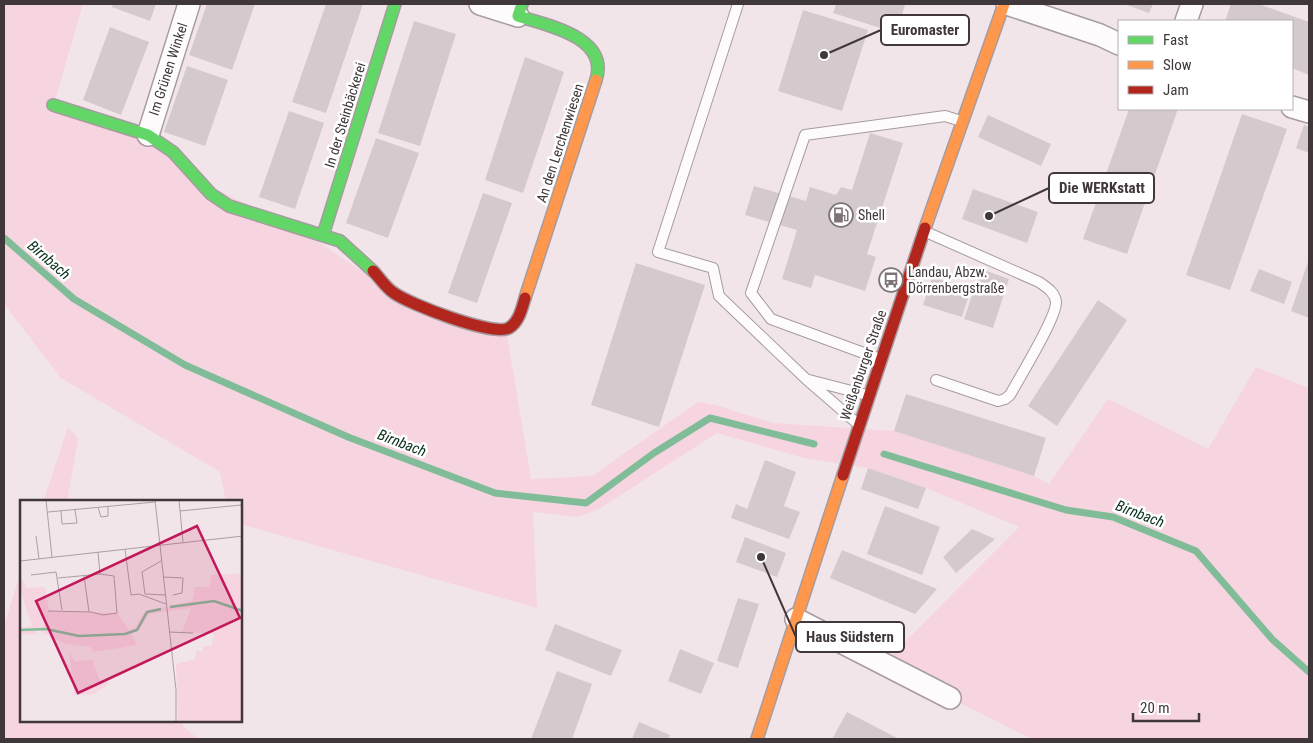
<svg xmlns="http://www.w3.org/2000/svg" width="1313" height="743" font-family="'Roboto Condensed',sans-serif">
  <rect width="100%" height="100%" fill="#f2e5e9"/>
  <path fill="#f6d4e0" d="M4 4H83L54 104 148 135 198 181 297 228 392 291 506 330 531 479 592 476 698 402 716 405 772 423 894 431 1034 476 1049 484 1108 399 1208 449 1256 367 1309 388V739H1032L883 664 1019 527 926 488 868 468 804 458 717 433 599 509 577 517 533 512 537 608 241 524V502H226L220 472 61 378 4 304Z
    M68 427 78 438 67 502H43Z
    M21 571V722H183V726L198 739H4V626Z"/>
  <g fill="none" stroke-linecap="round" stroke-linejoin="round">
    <path stroke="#81bc98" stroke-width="7" d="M4 238 74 299 185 365 348 437 495 493 586 503 654 453 710 418 814 444
      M884 454 1066 510 1113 517 1196 551 1272 639 1309 672"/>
  </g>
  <path fill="#d4cacd" d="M113 4H156L150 21 112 7Z
    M207 4H255L232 70 189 55Z
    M326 4H363L326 113 292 102Z
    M836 4H901L905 5 896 33 833 13Z
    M1124 4H1153L1149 13Z
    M1231 4H1259L1309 22V75L1292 68V21H1225Z
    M803 10 868 30 842 111 778 91Z
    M414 21 456 34 420 146 378 133Z
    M110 27 149 42 121 115 83 100Z
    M525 57 564 72 523 193 485 180Z
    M187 66 228 80 205 146 164 132Z
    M1129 109H1178L1127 254 1083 239Z
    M289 111 324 123 295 209 259 197Z
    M1242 114 1287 129 1230 290 1186 275Z
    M988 115 1051 144 1041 166 978 137Z
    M1304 125 1309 127V153L1296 148Z
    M870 133 903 143 867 254 876 257 865 291 815 275 811 288 782 279 797 230 745 215 754 186 806 201 810 187 836 195 841 187 852 190Z
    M376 138 419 153 388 238 346 223Z
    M973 189 1038 212 1027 243 962 219Z
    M483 193 512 203 477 303 448 293Z
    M1309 259V318L1291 311Z
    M636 263 705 285 659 427 591 405Z
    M981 269 1009 279 993 328 964 319Z
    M1259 269 1292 282 1284 304 1250 291Z
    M932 277 971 289 962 317 923 305Z
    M1098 300 1127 320 1057 426 1028 406Z
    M906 394 1046 438 1034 476 894 431Z
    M765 460 796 472 784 506 800 512 789 539 731 518 736 504 747 509Z
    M868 468 926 488 918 509 861 489Z
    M885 506 940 527 922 575 867 554Z
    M972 529 995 539 956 573 943 557Z
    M745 537 786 553 777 577 736 562Z
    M842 550 937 589 915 614 830 578Z
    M738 598 759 604 738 668 717 661Z
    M555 624 622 650 611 676 545 650Z
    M680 649 714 663 701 694 668 681Z
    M557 671 592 684 572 739H531Z
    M847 712 899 739H832Z
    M639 722 670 735 668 739H632Z"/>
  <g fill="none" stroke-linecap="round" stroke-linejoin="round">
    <g stroke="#a69c9f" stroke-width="12">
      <path id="lane" d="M738 4 658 252 713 268 719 296 806 379 858 424
        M926 232 1039 282C1046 287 1055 292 1056 302 1057 317 1019 378 1010 395L1005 399 998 401 936 380
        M880 359 771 319 751 293 805 135 945 116 961 121
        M809 380 867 395"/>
    </g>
    <g stroke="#a69c9f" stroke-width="24">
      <path id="street" d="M480 4 518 16
        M1007 4 1100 35 1119 44
        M1186 21 1192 4
        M1292 107 1309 112
        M148 135 189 4
        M796 619 950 698"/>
    </g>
    <g stroke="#a69c9f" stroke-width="14">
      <path id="fast" d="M522 4 518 16C546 25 610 37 596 80
        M53 105 148 135 173 152 211 194 229 206 340 241 373 271
        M323 235 395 4"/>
    </g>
    <g stroke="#a69c9f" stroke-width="14">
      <path id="slow" d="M925 228 1004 4
        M525 298 596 80
        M757 739 843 475"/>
    </g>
    <g stroke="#a69c9f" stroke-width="14">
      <path id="jam" d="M373 271C380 278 386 288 394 293 409 304 494 337 509 328 519 322 522 308 525 298
        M843 475 925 228"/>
    </g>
    <use href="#lane" stroke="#fdfbfc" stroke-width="10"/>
    <use href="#street" stroke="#fdfbfc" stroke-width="21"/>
    <use href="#fast" stroke="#63d668" stroke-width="11"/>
    <use href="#slow" stroke="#ff974d" stroke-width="11"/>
    <use href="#jam" stroke="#b3261e" stroke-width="11"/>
  </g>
  <defs>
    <g id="fuel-ring" transform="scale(1.25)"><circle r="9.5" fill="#fff" stroke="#7e7477" stroke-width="1.5"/><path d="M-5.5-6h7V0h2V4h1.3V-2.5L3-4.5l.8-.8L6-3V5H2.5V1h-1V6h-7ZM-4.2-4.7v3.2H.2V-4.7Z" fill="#7e7477"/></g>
    <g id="bus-ring" transform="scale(1.25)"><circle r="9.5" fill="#fff" stroke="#7e7477" stroke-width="1.5"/><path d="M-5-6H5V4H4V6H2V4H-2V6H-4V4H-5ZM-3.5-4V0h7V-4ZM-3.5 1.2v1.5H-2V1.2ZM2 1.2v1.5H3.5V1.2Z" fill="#7e7477"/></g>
  </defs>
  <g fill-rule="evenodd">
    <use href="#fuel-ring" x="841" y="215"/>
    <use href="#bus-ring" x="891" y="280"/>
  </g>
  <g text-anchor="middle" stroke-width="5" stroke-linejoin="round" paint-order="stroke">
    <g font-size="14" fill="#40373a" stroke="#fff">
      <text transform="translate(168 69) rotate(-72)" y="5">Im Grünen Winkel</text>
      <text transform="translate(345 115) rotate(-73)" y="5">In der Steinbäckerei</text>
      <text transform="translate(560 143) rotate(-72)" y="5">An den Lerchenwiesen</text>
      <text transform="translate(863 365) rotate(-71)" y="5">Weißenburger Straße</text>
    </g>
    <g font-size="14" fill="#40373a" stroke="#fff" text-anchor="start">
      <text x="858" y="220">Shell</text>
      <text x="908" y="277">Landau, Abzw.<tspan x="908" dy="16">Dörrenbergstraße</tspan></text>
    </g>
    <g font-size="15" font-style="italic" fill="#0a321c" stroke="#fff">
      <text transform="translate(49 260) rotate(41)" y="5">Birnbach</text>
      <text transform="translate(402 443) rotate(21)" y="5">Birnbach</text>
      <text transform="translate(1140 514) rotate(21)" y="5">Birnbach</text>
    </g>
  </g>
  <g transform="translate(20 500)">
    <rect width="222" height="222" fill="#f2e5e9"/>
    <path d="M222 73V222H158L156 164 175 159 176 151H183V146H191L194 134 162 132 171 108 129 114 119 130 111 134 117 145 74 152 70 147 45 144 14 128 18 134 0 135V128L12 126 0 90V74L6 88 25 87 29 111 97 113 109 130 116 126 125 111 172 101 175 87H190L191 75ZM49 150 54 161 72 160 80 180 90 183 74 194 54 195Z" fill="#f6d4e0"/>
    <path fill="none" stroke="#81bc98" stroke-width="2.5" d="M150 107 194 101 223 111M0 130 26 129 59 136 105 134 117 130 127 112 141 109"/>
    <path fill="none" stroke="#ab9fa3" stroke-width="1" d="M26 0 32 57M135 0 156 190V222M159 0 163 42M78 7 81 17 88 16V6M41 11 42 24 57 23 55 10M160 11 221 5 223 13M28 12 135 2M16 36 19 59M105 49 111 95 119 94 146 104M0 61 223 36M141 61 122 72 125 94 145 95M11 75 36 72 42 110M64 76 69 112M143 77 163 78 162 93 153 95M38 78 80 74M28 111 71 112 83 115 97 113 94 76 80 74 78 52M149 132 173 133"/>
    <path fill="#c2185b" fill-opacity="0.15" stroke="#c2185b" stroke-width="2.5" d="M177 26 220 118 58 193 16 101Z"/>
    <rect width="222" height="222" fill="none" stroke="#40373a" stroke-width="2.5"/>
  </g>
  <path fill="none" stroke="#40373a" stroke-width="2" d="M824 55L881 30M989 216L1049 188M761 557L796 637"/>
  <g fill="#40373a" stroke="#fff" stroke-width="2">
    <circle cx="824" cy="55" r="5"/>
    <circle cx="989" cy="216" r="5"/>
    <circle cx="761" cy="557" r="5"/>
  </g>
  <g fill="#fff" stroke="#40373a" stroke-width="2">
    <rect x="881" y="15" width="88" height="30" rx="5"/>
    <rect x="1049" y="173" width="105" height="30" rx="5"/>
    <rect x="796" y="622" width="108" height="30" rx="5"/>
  </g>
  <g font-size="15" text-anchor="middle" font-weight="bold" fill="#40373a">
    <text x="925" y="35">Euromaster</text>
    <text x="1102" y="193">Die WERKstatt</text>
    <text x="850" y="642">Haus Südstern</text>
  </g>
  <rect width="1313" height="743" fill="none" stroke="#40373a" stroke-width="10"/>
  <rect x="1118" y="20" width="175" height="90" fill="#ffffff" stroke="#b3afb0"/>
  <rect x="1128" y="36" width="25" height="8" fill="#63d668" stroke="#b3afb0"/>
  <text x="1163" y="45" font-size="15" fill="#40373a">Fast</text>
  <rect x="1128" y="61" width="25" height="8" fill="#ff974d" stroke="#b3afb0"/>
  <text x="1163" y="70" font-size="15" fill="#40373a">Slow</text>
  <rect x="1128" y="86" width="25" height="8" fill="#b3261e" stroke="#b3afb0"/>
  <text x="1163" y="95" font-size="15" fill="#40373a">Jam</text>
  <path d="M1133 713v8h66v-8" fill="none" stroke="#40373a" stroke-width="2.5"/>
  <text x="1140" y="713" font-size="15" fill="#40373a" stroke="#ffffff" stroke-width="4" paint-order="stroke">20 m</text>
</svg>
